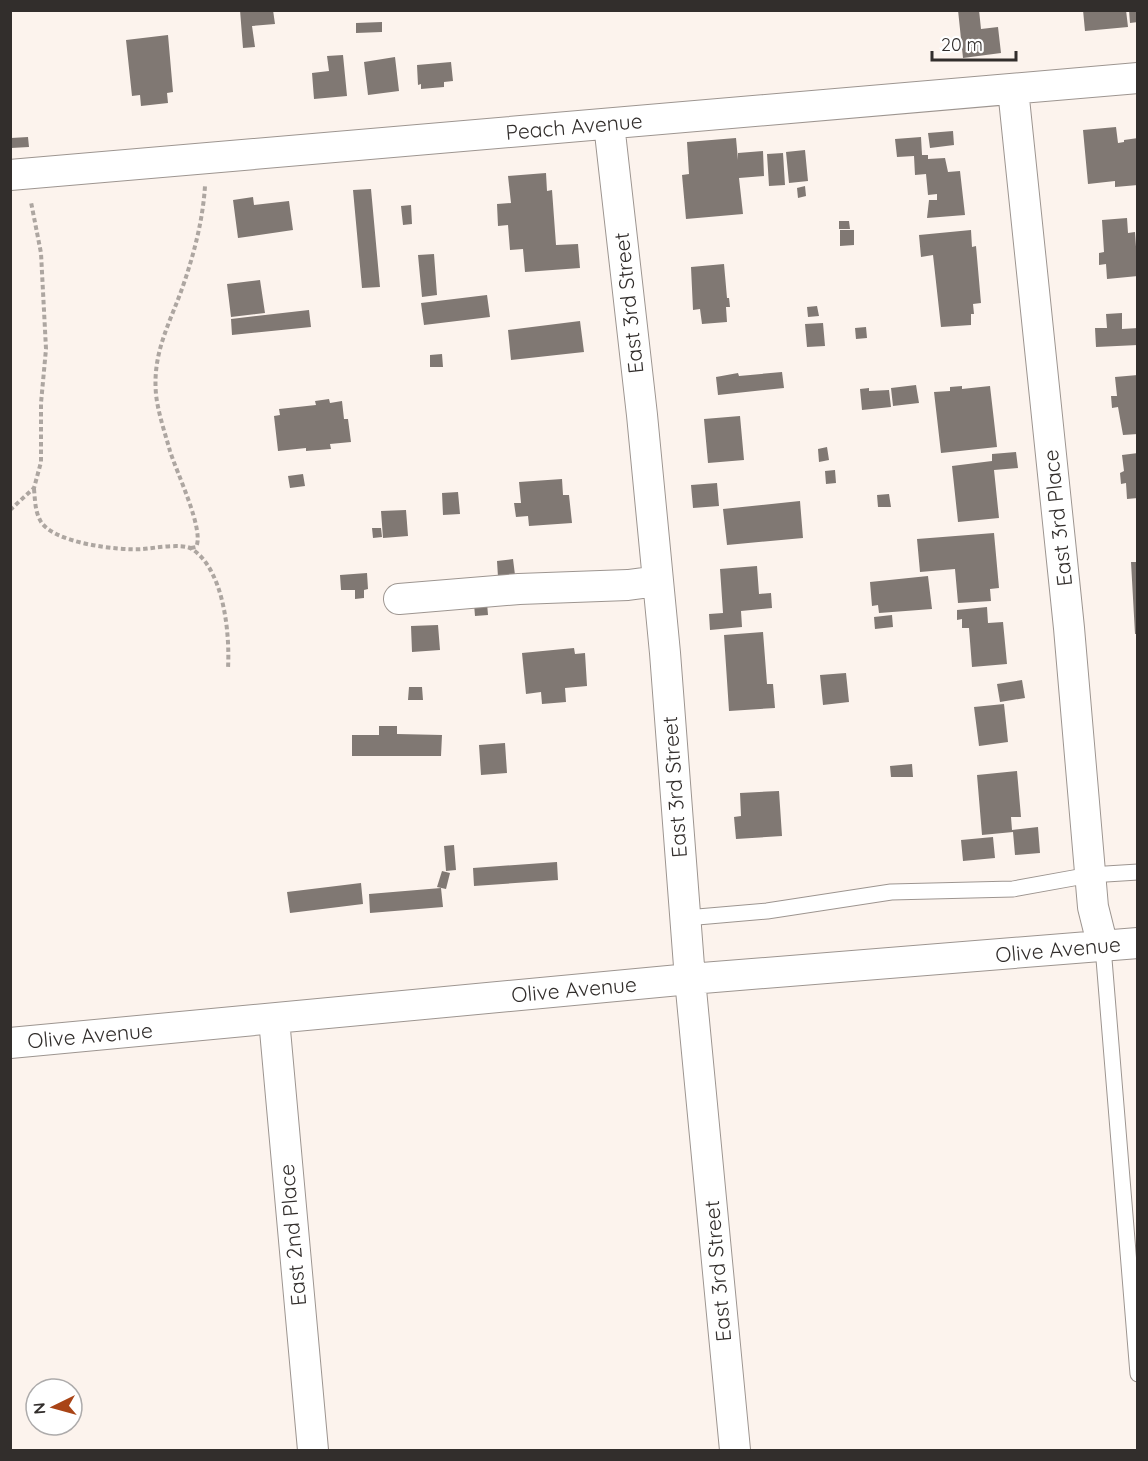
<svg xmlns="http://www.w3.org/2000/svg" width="1148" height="1461" font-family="Quicksand,sans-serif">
  <rect width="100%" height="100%" fill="#fcf3ed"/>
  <path fill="#807873" d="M240 10H273L275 24 252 26 255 47 243 48Z
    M958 10H979L981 29 998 27 1001 53 963 58Z
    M1083 10H1126L1128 27 1085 31Z
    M1129 10H1138V22L1130 23Z
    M382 22V32L356 33V23Z
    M168 35 173 92 167 93 168 103 141 106 140 95 132 96 126 40Z
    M343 55 347 96 314 99 312 73 329 71 327 56Z
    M395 57 399 91 368 95 364 62Z
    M451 62 453 81 444 82V87L421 89V84L418 85 417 65Z
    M1116 127 1118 143 1124 142V140L1138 138V185L1115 187V181L1088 184 1083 130Z
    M953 131 954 145 930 148 928 133Z
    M28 137 29 147 11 148V138Z
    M921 137 922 155H928V159L945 158 948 172 960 171 965 215 927 218 929 200H937V194L928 195 926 174 915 175 914 156 897 157 895 139Z
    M736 138 738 160V153L763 151 764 176 739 178 743 214 686 219 682 175 689 174 687 142Z
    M805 150 808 181 789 183 786 152Z
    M783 153 785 185 769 186 767 154Z
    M546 173 547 191 552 190 556 245 578 244 580 268 525 272 523 249 510 250 508 225 498 226 497 204 511 203 508 176Z
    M805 186 806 196 798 198 797 188Z
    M371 189 380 287 362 288 353 190Z
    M253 197 254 205 289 201 293 230 238 238 233 200Z
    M411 205 412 224 403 225 401 206Z
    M1127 218 1128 233 1135 232 1138 276 1107 279 1106 264 1099 265V253L1104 252 1102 220Z
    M839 221H849L850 229H839Z
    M840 230H854V245L840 246Z
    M971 230 972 247 976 246 981 303 973 304 974 314H971V325L941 327 933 255 921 257 919 235Z
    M434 254 437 295 422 297 418 255Z
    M724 264 727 298H729L730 307H726L727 322 702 324 700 309 693 310 691 267Z
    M260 280 265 313 231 317 227 284Z
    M487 295 490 317 424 325 421 303Z
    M817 306 819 316 808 317 807 307Z
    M309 310 311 327 232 335 231 319Z
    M1122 313V329L1138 328V345L1096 347 1095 328H1107L1106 314Z
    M580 321 584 352 511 360 508 330Z
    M823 323 825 346 807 347 805 324Z
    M866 327 867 338 856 339 855 328Z
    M442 354 443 367H430V355Z
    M782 372 784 388 718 395 716 377 738 373 739 376Z
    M1138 375V434L1123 435 1118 407 1112 408 1111 396H1117L1115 377Z
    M916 385 919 403 893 406 891 388Z
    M962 386V389L990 386 997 447 941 453 934 392 950 391V387Z
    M869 388V391L889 390 891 407 862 410 860 389Z
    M329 399 330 403 342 401 344 419H348L351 442 330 444 331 449 306 451V448L278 451 274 416 280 415 279 409 316 405 315 401Z
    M740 416 744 460 708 463 704 419Z
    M827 447 829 460 819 462 818 449Z
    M1016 452 1018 468 994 470 999 518 958 522 952 466 992 461V454Z
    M1138 453V498L1127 499 1126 483 1121 484 1120 473 1124 471 1122 455Z
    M835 470 836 483 826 484 825 471Z
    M303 474 305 486 290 488 288 476Z
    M562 479 563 495H569L572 523 529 526 528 516 516 517 514 503H521L519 482Z
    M717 483 719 506 693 508 691 485Z
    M458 492 460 514 443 515 442 493Z
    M889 494 891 507H878L877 495Z
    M800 501 803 538 727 545 723 509Z
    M406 510 408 536 383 538 381 511Z
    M372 528H381L382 537 373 538Z
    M994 533 999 588 990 589 991 601 958 603 955 569 920 572 917 539Z
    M513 559 515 575 498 577 497 561Z
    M1131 562H1138V634H1135Z
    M757 566 759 594 771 593 772 608 741 611 742 627 710 630 709 614 723 613 720 569Z
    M367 573 368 589 364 590V598L355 599V590H341L340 575Z
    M928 576 932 609 879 613 878 605 872 606 870 582Z
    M487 603 488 615 475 616 474 604Z
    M987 607 988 623 1003 622 1007 664 972 667 969 628H962V619L957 620V610Z
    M892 615 893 627 875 629 874 617Z
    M438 625 440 650 412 652 411 626Z
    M763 632 767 684H773L775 708 729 711 724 635Z
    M574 648 575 654 585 653 587 686 565 688 566 702 542 704 541 692 526 694 522 653Z
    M846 673 849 702 823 705 820 675Z
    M1022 680 1025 698 1000 702 997 684Z
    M409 687H422L423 700H408Z
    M1004 704 1008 742 979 746 974 707Z
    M379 726H397V734L442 735 441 756H352V735H379Z
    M505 743 507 773 481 775 479 745Z
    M912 764 913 777H891L890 766Z
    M1017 771 1021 817H1011L1012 830 1038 827 1040 853 1015 855 1013 832 982 835 977 775Z
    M779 791 782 836 736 839 734 817 741 816 740 793Z
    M993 837 995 858 963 861 961 840Z
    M454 845 456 870 446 871 444 846Z
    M557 862 558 880 474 886 473 868Z
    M442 871 450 873 446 889 437 887Z
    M361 883 363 904 290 913 287 892Z
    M441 888 443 907 370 913 369 894Z"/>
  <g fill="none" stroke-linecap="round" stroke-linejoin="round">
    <g stroke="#9d9590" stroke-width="17">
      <path id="lane" d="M686 918 767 911 891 892 1013 889 1090 875 1138 872
        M1103 947 1138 1374"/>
    </g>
    <g stroke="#9d9590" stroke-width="32">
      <path id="street" d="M1013 89 1069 628 1093 907 1103 947
        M609 124 642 415 665 653 690 979 735 1450
        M10 175 1138 78
        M399 599 519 589 628 585 658 581
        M274 1019 313 1450
        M10 1043 690 979 1138 943"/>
    </g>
    <path stroke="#ada6a1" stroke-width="4" stroke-dasharray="4.5 3" stroke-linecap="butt" d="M34 489C35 499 35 511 40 520 51 543 119 551 143 549 154 548 183 543 192 549 224 570 230 634 228 668
      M10 510 34 488 41 462V403L46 349 41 253 31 202
      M191 548 196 547C205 531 176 471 170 451 165 433 158 413 156 394 152 350 172 320 185 280 195 250 203 218 205 186"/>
    <use href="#lane" stroke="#fff" stroke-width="15"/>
    <use href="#street" stroke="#fff" stroke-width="30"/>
  </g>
  <g text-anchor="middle" stroke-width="5" stroke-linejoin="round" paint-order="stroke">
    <g font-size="21" fill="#322e2c" stroke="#fff">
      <text transform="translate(574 127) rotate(-5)" y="7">Peach Avenue</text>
      <text transform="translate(629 303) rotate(-96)" y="7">East 3rd Street</text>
      <text transform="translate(1058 518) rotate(-96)" y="7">East 3rd Place</text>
      <text transform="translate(675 787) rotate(-94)" y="7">East 3rd Street</text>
      <text transform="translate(1058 950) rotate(-5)" y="7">Olive Avenue</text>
      <text transform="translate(574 990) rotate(-5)" y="7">Olive Avenue</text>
      <text transform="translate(90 1036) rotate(-5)" y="7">Olive Avenue</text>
      <text transform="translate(293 1235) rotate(-95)" y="7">East 2nd Place</text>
      <text transform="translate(718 1271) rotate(-95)" y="7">East 3rd Street</text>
    </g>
  </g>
  <rect width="1148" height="1461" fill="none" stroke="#322e2c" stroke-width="24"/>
  <g transform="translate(54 1407) rotate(265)"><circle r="28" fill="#ffffff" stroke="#adabab" stroke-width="1.5"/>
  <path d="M0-4.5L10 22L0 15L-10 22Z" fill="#a94416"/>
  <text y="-9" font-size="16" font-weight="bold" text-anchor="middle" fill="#322e2c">N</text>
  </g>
  <path d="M932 51v9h84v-9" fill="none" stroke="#322e2c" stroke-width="3"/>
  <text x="941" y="51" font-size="18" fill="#322e2c" stroke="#ffffff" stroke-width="4.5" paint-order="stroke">20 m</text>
</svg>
